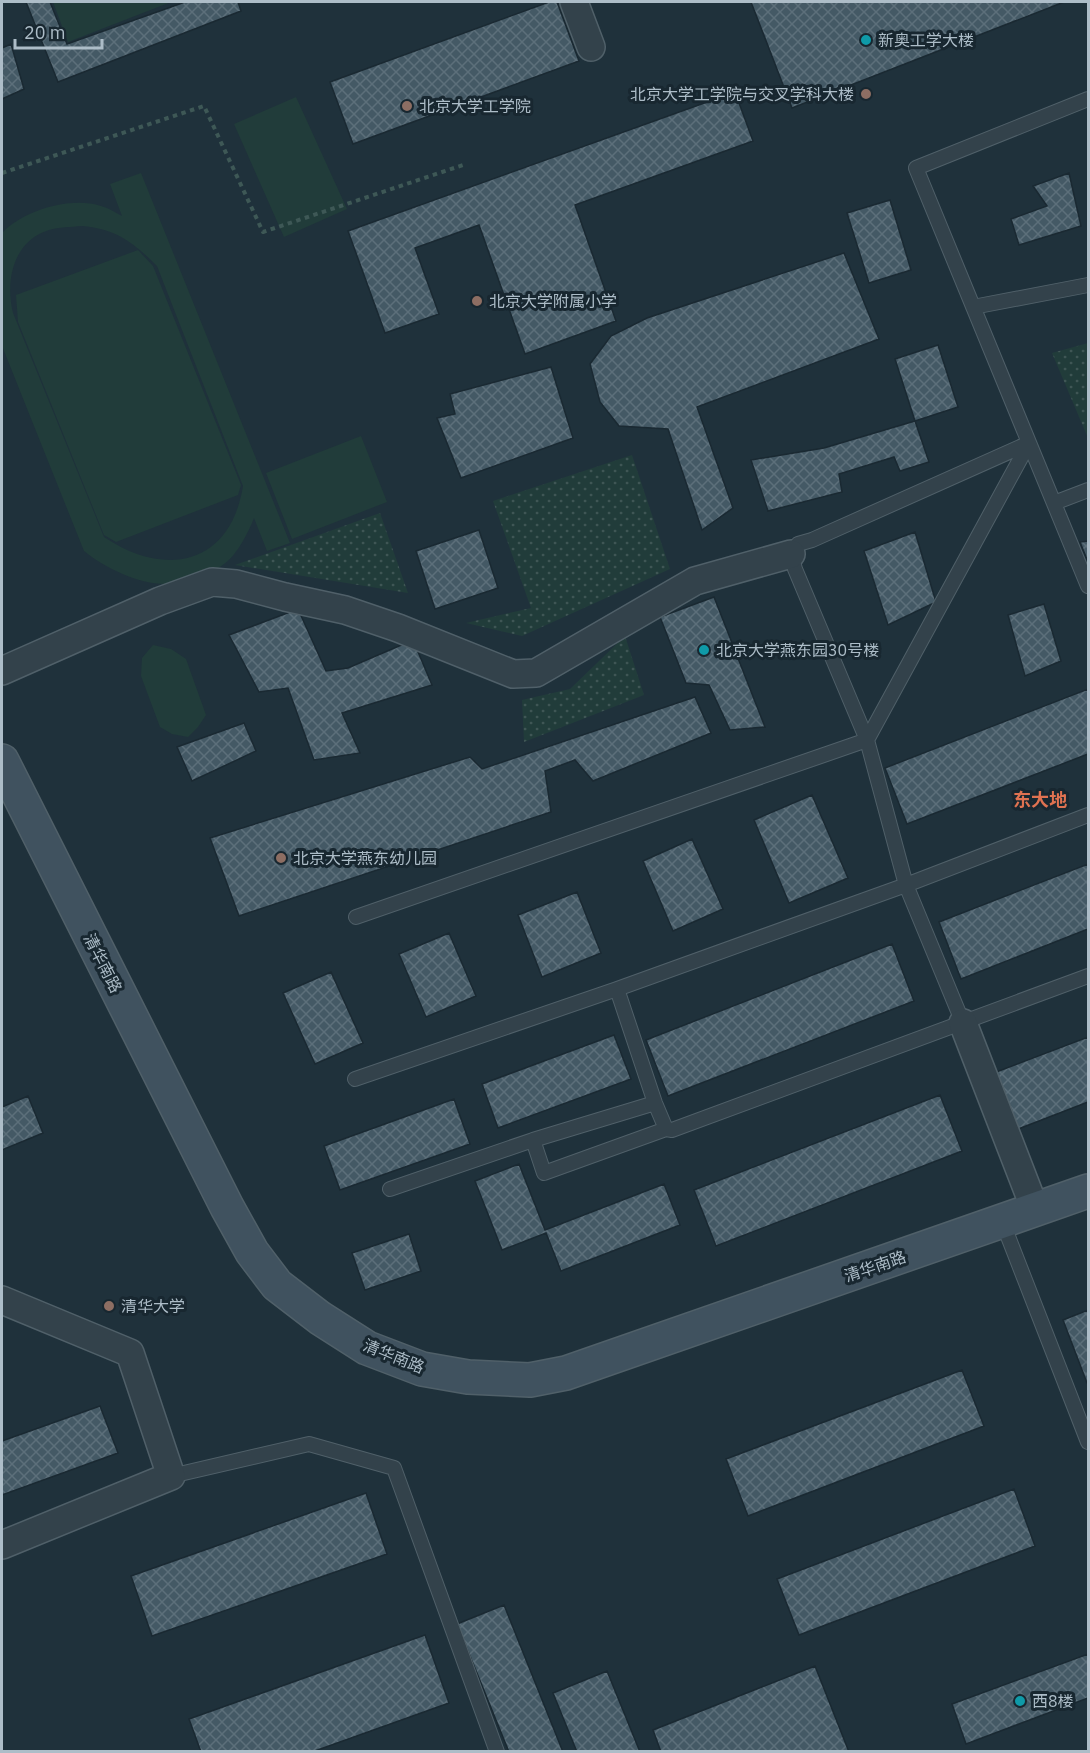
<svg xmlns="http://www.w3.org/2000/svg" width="1090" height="1753" font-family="'IBM Plex Sans','Noto Sans SC',sans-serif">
  <defs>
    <pattern id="grass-dots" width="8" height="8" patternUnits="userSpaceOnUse" patternTransform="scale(1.5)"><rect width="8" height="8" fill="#213c3a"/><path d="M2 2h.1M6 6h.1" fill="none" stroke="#3f5655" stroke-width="1.8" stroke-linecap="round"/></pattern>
    <pattern id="building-cross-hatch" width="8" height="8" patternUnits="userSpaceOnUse" patternTransform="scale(1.5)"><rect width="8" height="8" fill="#445965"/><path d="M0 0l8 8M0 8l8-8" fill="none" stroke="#5c6f7a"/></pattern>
  </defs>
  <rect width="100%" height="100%" fill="#1f313b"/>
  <path fill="url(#grass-dots)" d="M1088 343V438L1052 353Z
    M632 455 670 569 522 636 466 623 531 608 493 501Z
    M380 513 408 593 235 565Z
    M625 636 644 695 524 742 522 700 570 689Z"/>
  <path fill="#213c3a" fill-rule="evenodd" d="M53 2H171L68 42Z
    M296 97 347 209 284 237 234 124Z
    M141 173 290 543 267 551 254 518C248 533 237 555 224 564 217 570 208 573 199 576 189 579 179 583 168 584 140 585 105 568 84 551L2 346V233C24 210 71 196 101 206 109 208 116 213 122 216L110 184ZM82 226C116 229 133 242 157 266L243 486C230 566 165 578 104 537L13 313C5 281 13 241 49 230 59 227 71 227 82 226Z
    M138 250 153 266 241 485 238 495 116 542 104 535 18 322 16 295Z
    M361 436 387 502 292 539 266 473Z
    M153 645 171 649 186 659 206 715 198 727 188 737 172 734 160 727 141 676 142 658Z"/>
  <path fill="url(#building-cross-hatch)" stroke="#1a2932" stroke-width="1.5" d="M26 2H50L67 44 185 2H238L241 11 58 82Z
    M549 2H557L579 61 353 144 330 82Z
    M751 2H1064L792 108Z
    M11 44 24 89 2 99V48Z
    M735 92 753 141 575 205 616 321 525 354 479 225 415 248 439 314 385 333 348 231Z
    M1069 173 1081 226 1019 245 1011 219 1047 206 1033 186Z
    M890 200 911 270 869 283 847 213Z
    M844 253 879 339 697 407 733 508 702 530 668 429 619 426 600 402 590 364 611 336 647 318Z
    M938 345 958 407 915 421 895 359Z
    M551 367 573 438 461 478 437 418 455 414 450 394Z
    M915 421 929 462 900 471 894 457 839 474 842 492 768 511 751 460 824 448Z
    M479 530 498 588 435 609 416 551Z
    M915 532 936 602 888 625 864 551Z
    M1088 541V562L1080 542Z
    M714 597 765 727 730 730 709 685 686 683 660 617Z
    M1044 604 1061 661 1025 676 1008 615Z
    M298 609 326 671 348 668 413 640 432 685 342 713 360 753 314 760 288 688 259 692 229 635Z
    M1088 689V754L907 824 885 768Z
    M695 697 711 733 593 781 575 760 545 771 551 812 239 916 210 838 470 757 482 769Z
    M244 723 256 751 192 781 177 747Z
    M812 795 848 878 789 903 754 820Z
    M692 839 723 909 673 931 643 861Z
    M1088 864V929L961 979 939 922Z
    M577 892 601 953 542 977 518 915Z
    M449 933 476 996 426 1017 399 954Z
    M892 944 914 1001 668 1096 646 1040Z
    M331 972 363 1043 315 1064 283 993Z
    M614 1035 631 1079 498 1128 482 1084Z
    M1088 1037V1102L1013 1131 991 1074Z
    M940 1095 962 1151 716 1246 694 1190Z
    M28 1096 43 1133 2 1150V1107Z
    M454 1099 470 1144 340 1190 324 1146Z
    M519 1164 545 1230 664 1184 680 1225 561 1271 546 1233 502 1250 475 1181Z
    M409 1234 421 1271 365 1290 352 1253Z
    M1088 1310V1383H1087L1063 1320Z
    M962 1370 984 1426 748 1516 726 1459Z
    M100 1406 118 1453 2 1495V1441Z
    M1014 1489 1035 1546 799 1635 777 1579Z
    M366 1493 387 1554 152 1636 131 1576Z
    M504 1605 563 1752H509L457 1624Z
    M425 1635 449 1703 312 1752H201L189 1719Z
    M1088 1654V1698L966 1744 952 1704Z
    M815 1666 849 1752H661L653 1730Z
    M607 1671 640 1752H577L553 1693Z"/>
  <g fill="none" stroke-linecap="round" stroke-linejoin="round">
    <g stroke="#506069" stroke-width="16">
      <path id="lane" d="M1088 99 916 168 1088 586
        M973 307 1088 285
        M1054 503 1088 490
        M867 740 795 569 791 554 798 544 812 540 1029 443
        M867 740 1029 443
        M356 917 867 740 906 885 1088 815
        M963 1023 906 885 617 989 655 1103 666 1129 672 1130 1088 976
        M355 1079 617 989
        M533 1140 544 1173 666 1129
        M390 1189 533 1140 655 1103
        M1002 1221 1088 1442
        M171 1476 309 1444 394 1468 497 1752"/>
    </g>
    <g stroke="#506069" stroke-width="30">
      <path id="street" d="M574 2 591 47
        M2 671 160 601 212 582 236 584 285 597 345 610 398 628 513 674 536 673 695 581 791 554
        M963 1023 1035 1209
        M2 1300 130 1353 171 1476 2 1545"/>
    </g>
    <g stroke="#506069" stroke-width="36">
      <path id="secondary" d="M2 761 227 1207 252 1252 277 1285 320 1318 367 1348 422 1369 468 1377 530 1380 566 1373 1088 1191"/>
    </g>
    <path stroke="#3e5856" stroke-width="4" stroke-dasharray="4.5 4.5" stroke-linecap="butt" d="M2 173 204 106 263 232 466 164"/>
    <use href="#lane" stroke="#33424b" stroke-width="14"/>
    <use href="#street" stroke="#33424b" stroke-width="27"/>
    <use href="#secondary" stroke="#40525f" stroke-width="33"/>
  </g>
  <g fill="#0f9aa8" stroke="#182730" stroke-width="2">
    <circle cx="866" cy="40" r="6"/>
    <circle cx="704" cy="650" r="6"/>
    <circle cx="1020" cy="1701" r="6"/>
  </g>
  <g fill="#8d6e63" stroke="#182730" stroke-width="2">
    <circle cx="866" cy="94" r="6"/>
    <circle cx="407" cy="106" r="6"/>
    <circle cx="477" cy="301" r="6"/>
    <circle cx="281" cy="858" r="6"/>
    <circle cx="109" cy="1306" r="6"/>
  </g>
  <g text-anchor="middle" stroke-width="6" stroke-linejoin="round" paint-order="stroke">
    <g font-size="16" fill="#adbdc8" stroke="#182730" text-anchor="start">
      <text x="878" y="46">新奥工学大楼</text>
      <text x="854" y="100" text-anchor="end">北京大学工学院与交叉学科大楼</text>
      <text x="419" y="112">北京大学工学院</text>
      <text x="489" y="307">北京大学附属小学</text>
      <text x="716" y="656">北京大学燕东园30号楼</text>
      <text x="293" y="864">北京大学燕东幼儿园</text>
      <text x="121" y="1312">清华大学</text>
      <text x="1032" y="1707">西8楼</text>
    </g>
    <g font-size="16" fill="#adbdc8" stroke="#182730">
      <text transform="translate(103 963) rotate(63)" y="6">清华南路</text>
      <text transform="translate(875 1266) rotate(-19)" y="6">清华南路</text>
      <text transform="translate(394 1356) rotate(22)" y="6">清华南路</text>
    </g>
    <g font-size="18" font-weight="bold" fill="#df7251" stroke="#182730">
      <text x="1040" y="806">东大地</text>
    </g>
  </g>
  <rect width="1090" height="1753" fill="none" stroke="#adbdc8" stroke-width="6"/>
  <path d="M15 39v9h87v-9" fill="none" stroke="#adbdc8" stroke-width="3"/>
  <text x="24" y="39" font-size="18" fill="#adbdc8" stroke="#182730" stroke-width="4.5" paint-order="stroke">20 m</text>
</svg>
